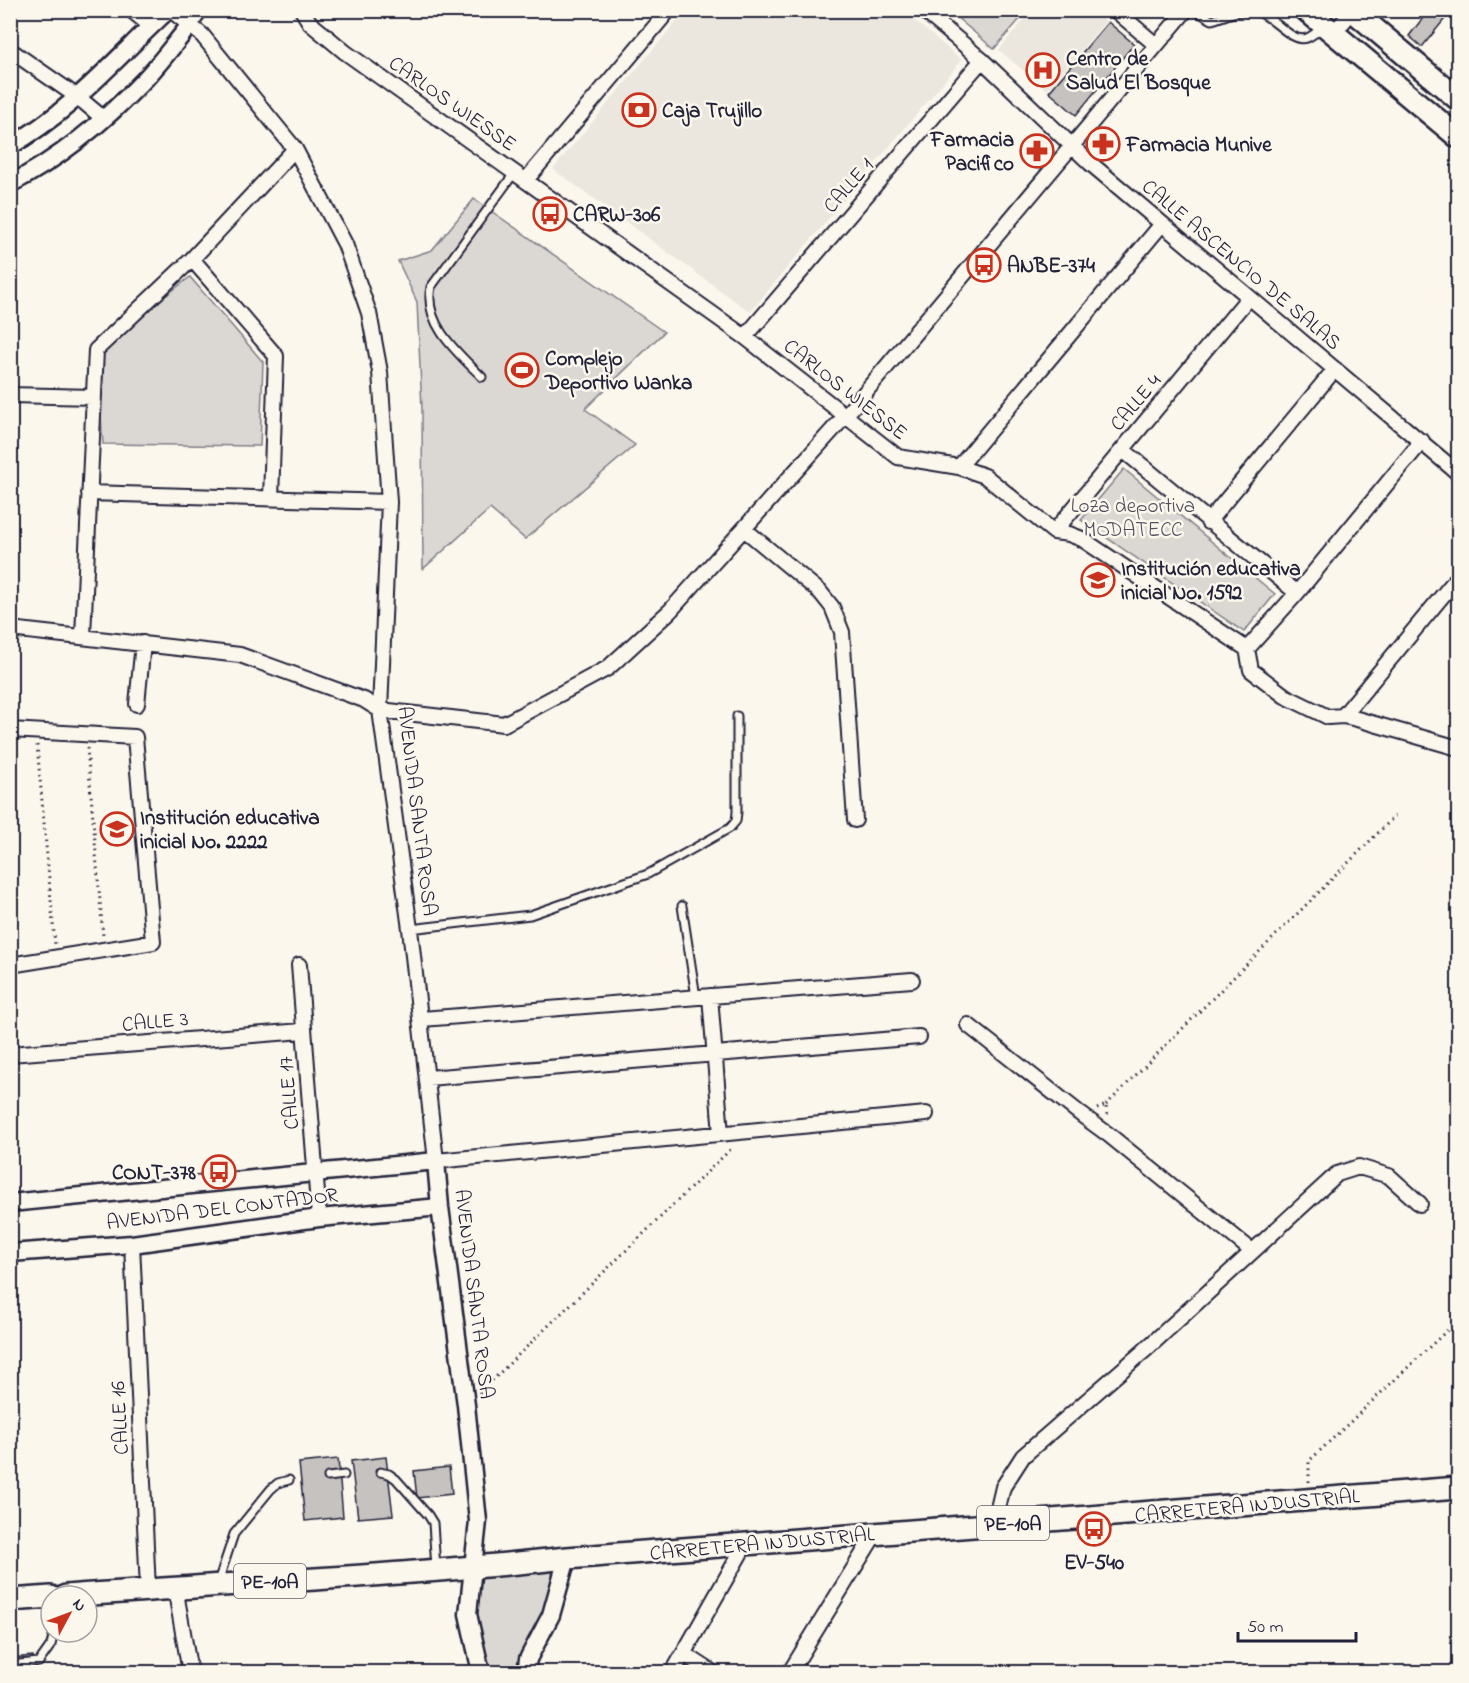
<svg xmlns="http://www.w3.org/2000/svg" width="1469" height="1683" font-family="'Indie Flower',sans-serif">
  <rect width="100%" height="100%" fill="#fbf7ec"/>
  <filter id="ink" filterUnits="userSpaceOnUse"><feTurbulence type="fractalNoise" baseFrequency=".0167" numOctaves="2"/><feDisplacementMap in="SourceGraphic" scale="12" xChannelSelector="R" yChannelSelector="G"/><feConvolveMatrix kernelMatrix="1 2 1 2 8 2 1 2 1" color-interpolation-filters="sRGB"/></filter>
  <g filter="url(#ink)">
    <path fill="#ebe7df" d="M686 10 903 11 962 60 750 312 553 169Z
      M1032 10 1093 11 1106 21 1047 90 999 50Z"/>
    <path fill="#dbd8d3" stroke="#7e7d87" stroke-width="1.5" d="M949 11H1027L994 49Z
      M474 199 664 332 585 409 635 445 525 539 490 509 423 569 422 409 417 302 398 261 432 250Z
      M190 277 263 362 260 446 103 444 96 350Z
      M1124 469 1275 594 1244 632 1081 520Z
      M567 1558 526 1672H481L468 1614 474 1568Z"/>
    <path fill="#c6c2c0" stroke="#22223b" stroke-width="1.5" d="M1429 10H1452L1422 47 1409 36Z
      M1108 22 1134 44 1076 115 1049 92Z
      M386 1457 393 1515 358 1518 351 1461Z
      M338 1459 343 1517 305 1521 299 1463Z
      M449 1467 452 1494 417 1498 414 1471Z
      M33 1656 34 1671 10 1672V1658Z"/>
    <g fill="none" stroke-linecap="round" stroke-linejoin="round">
      <g stroke="#22223b" stroke-width="11">
        <path id="service" d="M1194 10 1212 20C1225 16 1240 9 1254 11 1271 13 1291 44 1307 38 1312 36 1318 31 1323 27
          M482 377C458 353 423 324 431 287L515 172
          M682 906 696 997
          M410 929 530 915 648 874 730 828 736 821 737 812V716
          M380 1472 389 1474 396 1479 428 1515 433 1523 436 1569
          M328 1477 344 1475
          M218 1582 234 1534 271 1489 278 1483 289 1480
          M10 1665 39 1662 51 1645 54 1632"/>
      </g>
      <g stroke="#22223b" stroke-width="18">
        <path id="minor" d="M131 10 151 26
          M171 10 202 35 295 149 345 244 369 313 380 372 389 502 380 710 410 929 436 1161 926 1114
          M302 10 310 23 345 52 745 337 898 457 959 467 985 476 1054 532 1069 534 1082 539 1247 649 1251 670 1285 696 1328 717 1343 716 1357 719 1458 748
          M923 10 982 60 1090 163 1458 473
          M1115 10 1156 45
          M190 25 200 10
          M1334 33 1353 10
          M10 50 79 98 104 119
          M526 180 669 10
          M192 259 276 356 271 498
          M745 337 982 60
          M10 395 94 397
          M1123 450 1297 593
          M959 467 1162 224
          M89 493 389 502
          M1208 522 1335 369
          M744 529 820 592 832 607 842 632 855 820
          M1054 532 1249 297
          M10 629 240 655 364 700 380 710 504 724 608 668 670 611 846 415 1186 10
          M83 636 96 350 192 259 295 149
          M1247 649 1297 593 1422 441
          M137 704 143 643
          M1343 716 1458 577
          M10 730 135 737 153 942 10 965
          M299 965 319 1218
          M710 996 721 1134
          M422 1019 912 980
          M968 1025 1083 1116 1109 1135 1252 1251
          M10 1054 303 1031
          M428 1078 919 1037
          M132 1244 148 1590
          M994 1525 1003 1487 1023 1456 1144 1351 1337 1174 1359 1167 1389 1176 1420 1204
          M175 1587 190 1672
          M684 1654 712 1672
          M673 1672 745 1545
          M790 1672 875 1534"/>
      </g>
      <g stroke="#22223b" stroke-width="21">
        <path id="tertiary" d="M10 146C71 112 117 57 168 10
          M10 184C61 158 106 120 145 79 161 62 175 43 190 25
          M10 1203 436 1161 440 1207 466 1405 478 1521 468 1614 481 1672
          M10 1253 132 1244 319 1218 440 1207
          M526 1672 528 1659 551 1615 567 1558"/>
      </g>
      <g stroke="#22223b" stroke-width="26">
        <path id="primary" d="M1306 10 1458 137
          M1352 10 1458 99"/>
      </g>
      <g stroke="#22223b" stroke-width="26">
        <path id="trunk" d="M66 1596C233 1583 401 1576 567 1558L1458 1488
          M10 1600 51 1597"/>
      </g>
      <path stroke="#22223b" stroke-width="3" stroke-dasharray="1.5 4.5" stroke-linecap="butt" d="M37 745 55 945
        M87 748 103 936
        M1106 1105 1395 816
        M1097 1109 1106 1105 1107 1115
        M479 1393 733 1147
        M1309 1482V1461L1458 1320"/>
      <use href="#service" stroke="#fbf7ec" stroke-width="7"/>
      <use href="#minor" stroke="#fbf7ec" stroke-width="14"/>
      <use href="#tertiary" stroke="#fbf7ec" stroke-width="16"/>
      <use href="#primary" stroke="#fbf7ec" stroke-width="21"/>
      <use href="#trunk" stroke="#fbf7ec" stroke-width="21"/>
    </g>
  </g>
  <defs>
    <g id="hospital-ring" transform="scale(1.725)"><circle r="9.5" fill="#fbf7ec" stroke="#c8321e" stroke-width="1.5"/><path d="M-5-5h3v3.5h4V-5h3V5h-3V1.5h-4V5h-3Z" fill="#c8321e"/></g>
    <g id="bank-ring" transform="scale(1.725)"><circle r="9.5" fill="#fbf7ec" stroke="#c8321e" stroke-width="1.5"/><path d="M-6-4H6V4H-6ZM0-2.3a2.3 2.3 0 1 0 0 4.6a2.3 2.3 0 1 0 0-4.6Z" fill="#c8321e"/></g>
    <g id="pharmacy-ring" transform="scale(1.725)"><circle r="9.5" fill="#fbf7ec" stroke="#c8321e" stroke-width="1.5"/><path d="M-2-6h4v4h4v4h-4v4h-4v-4h-4v-4h4Z" fill="#c8321e"/></g>
    <g id="bus-ring" transform="scale(1.725)"><circle r="9.5" fill="#fbf7ec" stroke="#c8321e" stroke-width="1.5"/><path d="M-5-6H5V4H4V6H2V4H-2V6H-4V4H-5ZM-3.5-4V0h7V-4ZM-3.5 1.2v1.5H-2V1.2ZM2 1.2v1.5H3.5V1.2Z" fill="#c8321e"/></g>
    <g id="stadium-ring" transform="scale(1.725)"><circle r="9.5" fill="#fbf7ec" stroke="#c8321e" stroke-width="1.5"/><path d="M0-5a6.5 5 0 1 0 0 10a6.5 5 0 1 0 0-10ZM-3.5-1.8h7v3.6h-7Z" fill="#c8321e"/></g>
    <g id="school-ring" transform="scale(1.725)"><circle r="9.5" fill="#fbf7ec" stroke="#c8321e" stroke-width="1.5"/><path d="M0-5L7-2L0 1L-7-2ZM-4 1L0 2.5L4 1V4Q0 6-4 4Z" fill="#c8321e"/></g>
  </defs>
  <g fill-rule="evenodd">
    <use href="#hospital-ring" x="1043" y="70"/>
    <use href="#bank-ring" x="639" y="110"/>
    <use href="#pharmacy-ring" x="1103" y="144"/>
    <use href="#pharmacy-ring" x="1037" y="151"/>
    <use href="#bus-ring" x="550" y="214"/>
    <use href="#bus-ring" x="984" y="265"/>
    <use href="#stadium-ring" x="522" y="370"/>
    <use href="#school-ring" x="1098" y="580"/>
    <use href="#school-ring" x="117" y="829"/>
    <use href="#bus-ring" x="219" y="1172"/>
    <use href="#bus-ring" x="1094" y="1529"/>
  </g>
  <g text-anchor="middle" stroke-width="5" stroke-linejoin="round" paint-order="stroke">
    <g fill="#fbf7ec" stroke="#636270" stroke-width="1.5">
      <rect x="977" y="1506" width="72" height="34" rx="4.5"/>
      <rect x="234" y="1564" width="72" height="34" rx="4.5"/>
    </g>
    <g font-size="20" font-weight="bold" fill="#22223b">
      <text x="1013" y="1530">PE-10A</text>
      <text x="270" y="1588">PE-10A</text>
    </g>
    <g font-size="21" font-weight="bold" fill="#22223b" stroke="#fbf7ec" text-anchor="start">
      <text x="1066" y="65">Centro de<tspan x="1066" dy="24">Salud El Bosque</tspan></text>
      <text x="662" y="117">Caja Trujillo</text>
      <text x="1014" y="146" text-anchor="end">Farmacia<tspan x="1014" dy="24">Pacifico</tspan></text>
      <text x="1126" y="151">Farmacia Munive</text>
      <text x="573" y="221">CARW-306</text>
      <text x="1007" y="272">ANBE-374</text>
      <text x="545" y="365">Complejo<tspan x="545" dy="24">Deportivo Wanka</tspan></text>
      <text x="1121" y="575">Institución educativa<tspan x="1121" dy="24">inicial No. 1592</tspan></text>
      <text x="140" y="824">Institución educativa<tspan x="140" dy="24">inicial No. 2222</tspan></text>
      <text x="196" y="1179" text-anchor="end">CONT-378</text>
      <text x="1094" y="1569" text-anchor="middle">EV-540</text>
    </g>
    <g font-size="21" fill="#22223b" stroke="#fbf7ec">
      <text transform="translate(453 103) rotate(35)" y="7">CARLOS WIESSE</text>
      <text transform="translate(848 185) rotate(-49)" y="7">CALLE 1</text>
      <text transform="translate(1242 264) rotate(40)" y="7">CALLE ASCENCIO DE SALAS</text>
      <text transform="translate(846 389) rotate(38)" y="7">CARLOS WIESSE</text>
      <text transform="translate(1135 402) rotate(-50)" y="7">CALLE 4</text>
      <text transform="translate(418 811) rotate(83)" y="7">AVENIDA SANTA ROSA</text>
      <text transform="translate(155 1021) rotate(-5)" y="7">CALLE 3</text>
      <text transform="translate(288 1093) rotate(-95)" y="7">CALLE 17</text>
      <text transform="translate(222 1208) rotate(-7)" y="7">AVENIDA DEL CONTADOR</text>
      <text transform="translate(475 1294) rotate(83)" y="7">AVENIDA SANTA ROSA</text>
      <text transform="translate(119 1418) rotate(-93)" y="7">CALLE 16</text>
      <text transform="translate(1247 1505) rotate(-5)" y="7">CARRETERA INDUSTRIAL</text>
      <text transform="translate(762 1543) rotate(-5)" y="7">CARRETERA INDUSTRIAL</text>
    </g>
    <g font-size="21" fill="#505061" stroke="#fbf7ec">
      <text x="1133" y="512">Loza deportiva<tspan x="1133" dy="24">MODATECC</tspan></text>
    </g>
  </g>
  <rect width="1469" height="1683" fill="none" stroke="#fbf7ec" stroke-width="36"/>
  <rect x="18" y="18" width="1433" height="1647" fill="none" stroke="#22223b" stroke-width="2" filter="url(#ink)"/>
  <g transform="translate(69 1614) rotate(49)"><circle r="28" fill="#fbf7ec" stroke="#a4a2a5" stroke-width="1.5"/>
  <path d="M0-4.5L10 22L0 15L-10 22Z" fill="#c8321e"/>
  <text y="-9" font-size="16" font-weight="bold" text-anchor="middle" fill="#22223b">N</text>
  </g>
  <path d="M1238 1632v9h118v-9" fill="none" stroke="#22223b" stroke-width="3"/>
  <text x="1247" y="1632" font-size="18" fill="#22223b" stroke="#fbf7ec" stroke-width="4.5" paint-order="stroke">50 m</text>
</svg>
